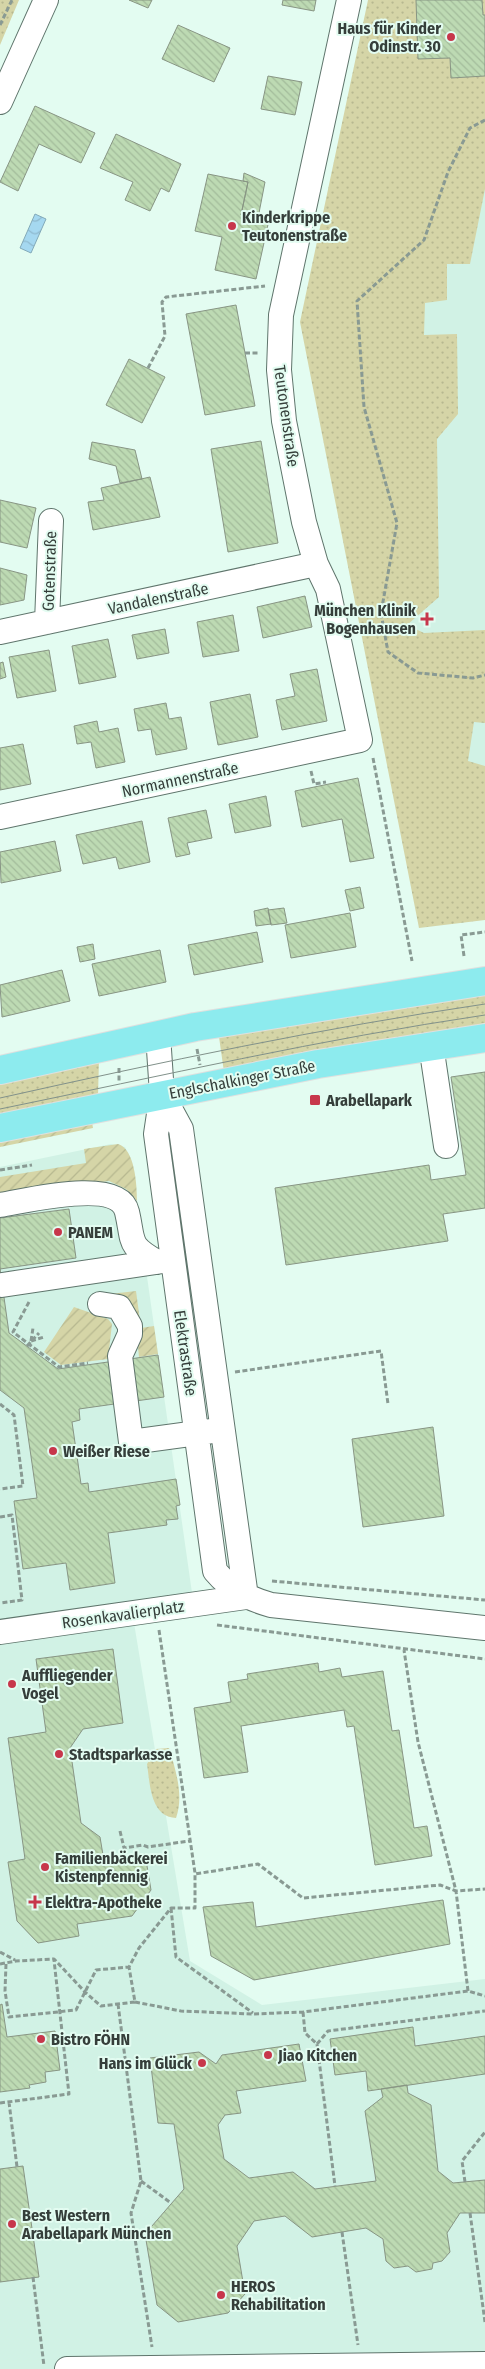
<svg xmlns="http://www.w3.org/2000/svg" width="485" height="2369" font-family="'Fira Sans Condensed',sans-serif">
  <defs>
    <pattern id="grass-dots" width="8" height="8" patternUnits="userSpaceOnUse" patternTransform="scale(1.25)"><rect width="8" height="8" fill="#d5d5a7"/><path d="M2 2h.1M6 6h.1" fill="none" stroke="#b7b890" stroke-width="1.8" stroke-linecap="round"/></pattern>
    <pattern id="garden-furrows" width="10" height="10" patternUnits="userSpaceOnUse" patternTransform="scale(1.25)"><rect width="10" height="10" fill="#d5d5a7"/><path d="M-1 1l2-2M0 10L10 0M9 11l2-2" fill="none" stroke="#b7b890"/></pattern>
    <pattern id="water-waves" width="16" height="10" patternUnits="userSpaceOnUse" patternTransform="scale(1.25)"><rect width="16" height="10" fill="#a5d8f0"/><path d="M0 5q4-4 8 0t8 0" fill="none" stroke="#8fbacf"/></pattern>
    <pattern id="building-back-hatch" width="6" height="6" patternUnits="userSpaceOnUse" patternTransform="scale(1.25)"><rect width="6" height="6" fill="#bddab3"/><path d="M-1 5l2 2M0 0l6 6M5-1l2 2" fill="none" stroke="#a3bc9b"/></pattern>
  </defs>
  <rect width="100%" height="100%" fill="#e3fcf1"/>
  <path fill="#d1f2e5" d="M485 104V916L313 322Z
    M111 1144 125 1147 130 1157 195 1614 134 1623 190 1961 262 2005 485 1979V2369H0V1167Z"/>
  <path fill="url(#grass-dots)" d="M0 0H19L0 45Z
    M368 0H485V189L470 264H447V300L425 303 424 335 457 334 458 414 437 439 439 597 407 625 424 633 485 630V723L474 722 468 761 485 766V920L419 928 300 322Z
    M485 993V1023L437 1035 224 1072 219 1037Z
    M99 1059 98 1096 0 1117V1082Z
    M169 1748C176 1771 184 1796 176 1818 150 1817 150 1783 147 1764L156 1749Z"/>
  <path fill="url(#garden-furrows)" d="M92 1122 93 1128 0 1147V1141Z
    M118 1144C135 1149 137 1185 137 1201L126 1189 109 1181 0 1196V1177L86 1163 84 1149Z
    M136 1291 141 1328 154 1326 158 1354 139 1357 136 1326 110 1294Z
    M74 1307 108 1319 112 1324 108 1359 61 1365 44 1352Z"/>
  <path fill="url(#water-waves)" stroke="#83aab9" d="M35 214 46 219 31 253 20 248Z"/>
  <path fill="url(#building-back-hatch)" stroke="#889584" d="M129 0H152L148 8Z
    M283 0H316L314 11 282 5Z
    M416 0H482L483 15H485V76L451 78 450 58 418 59Z
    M178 25 230 48 214 82 162 59Z
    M268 76 302 82 295 115 261 109Z
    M35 106 95 133 81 163 39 144 18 191 0 182Z
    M116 134 181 164 169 192 161 188 150 211 125 200 133 182 100 168Z
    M244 173 265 182 258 218 241 215 248 182 243 181Z
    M208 174 248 182 241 215 269 220 256 279 215 270 222 237 195 231Z
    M236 305 255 406 205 415 186 314Z
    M129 359 165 377 142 423 106 405Z
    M261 441 278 543 228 552 211 449Z
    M92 442 135 450 142 479 120 483 116 466 89 459Z
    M150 477 160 517 93 530 88 502 104 500 101 488Z
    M0 500 36 508 27 548 0 542Z
    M0 568 27 575 24 600 0 605Z
    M305 596 312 627 263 638 257 607Z
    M233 615 239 651 203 657 197 622Z
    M165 629 169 653 137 659 132 635Z
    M108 639 116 677 79 684 72 646Z
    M49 650 56 691 17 698 9 657Z
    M3 662 6 677 0 679V663Z
    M317 669 327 721 282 730 276 700 295 696 290 674Z
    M250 694 258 737 218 745 210 702Z
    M166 703 169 719 181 717 187 749 156 755 151 729 138 731 134 709Z
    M97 721 99 732 118 728 125 762 96 768 91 742 77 744 74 726Z
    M23 744 31 784 0 790V748Z
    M358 778 374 858 350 862 342 819 302 827 295 791Z
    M266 796 271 826 235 833 229 804Z
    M206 810 212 838 187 843 190 854 176 857 168 818Z
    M142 821 150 862 119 869 116 857 83 864 76 835Z
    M55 841 61 871 1 883 0 852Z
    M360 887 364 908 350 911 345 890Z
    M268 908 271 924 256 926 254 911Z
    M284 908 287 923 271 925 268 910Z
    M350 913 356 947 291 958 285 925Z
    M257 932 263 962 194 975 188 945Z
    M93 944 95 959 80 962 77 947Z
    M160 950 166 982 99 996 92 964Z
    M62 970 70 1001 2 1017 0 985Z
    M485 1072V1208L443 1214 448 1241 286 1265 275 1188 429 1165 431 1180 466 1175 451 1077Z
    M69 1209 76 1258 0 1269V1218Z
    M0 1269 9 1333 58 1369 158 1355 164 1397 79 1409 80 1420 72 1422 81 1484 88 1483 89 1492 176 1479 180 1505 176 1506 178 1519 166 1520 167 1525 108 1533 115 1583 70 1590 66 1563 23 1569 14 1501 37 1498 24 1408 0 1390Z
    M433 1427 444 1516 363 1527 352 1439Z
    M113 1649 123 1723 83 1729 70 1748 81 1823 100 1837 104 1861 145 1854 151 1890 132 1916 77 1924 79 1936 38 1943 17 1921 8 1862 25 1859 8 1738 46 1732 36 1659Z
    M318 1663 319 1672 340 1668 342 1677 383 1671 392 1731 399 1730 414 1828 427 1826 432 1856 375 1865 354 1726 347 1727 344 1710 241 1726 248 1772 204 1778 194 1708 231 1702 228 1682 248 1679 247 1674Z
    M443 1900 450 1944 254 1980 211 1956 203 1907 253 1902 256 1927Z
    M2 2004 7 2037 55 2031 60 2070 45 2072 46 2082 29 2085 30 2088 0 2092V2005Z
    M413 2027 415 2046 485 2036V2074L368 2091 366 2071 335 2075 330 2039Z
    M299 2044 306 2081 236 2091 241 2113 225 2115 218 2125 224 2159 249 2178 293 2172 315 2189 376 2181 365 2111 383 2097 381 2089 407 2085 408 2093 431 2105 438 2171 453 2183 485 2180V2213H460L447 2233 450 2252 442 2261 433 2263 432 2269 416 2272 408 2266 394 2268 386 2261 383 2239 366 2228 312 2237 285 2216 254 2221 237 2246 245 2294 228 2313 178 2322 157 2305 145 2234 184 2189 174 2124 158 2123 150 2058 199 2052 216 2064 222 2055Z
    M23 2166 39 2277 0 2282V2169Z"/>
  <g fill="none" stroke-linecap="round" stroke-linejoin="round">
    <g stroke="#5f756c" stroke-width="26">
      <path id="minor" d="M0 102 46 0
        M47 622 51 521
        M0 632 316 564
        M0 817 360 740 328 589 316 564 304 522 284 421 279 370 281 315 349 0
        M158 1035 162 1094 156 1134 215 1571C231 1590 247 1598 271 1605L485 1628
        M431 1045 446 1146
        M162 1094 181 1129 246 1597
        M0 1205C26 1201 119 1177 127 1212 134 1242 127 1245 157 1262
        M2 1285 163 1261
        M100 1304 119 1307 130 1326V1334L120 1356 131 1442 212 1431
        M0 1632 246 1597
        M67 2369 485 2364"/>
    </g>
    <g stroke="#dfe0df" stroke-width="30">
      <path id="major" d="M0 1070 195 1027 485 981
        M0 1128 318 1064 485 1038"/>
    </g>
    <path stroke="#899a93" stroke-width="3" stroke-dasharray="5 2.5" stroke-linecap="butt" d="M0 25 12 0
      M485 120 470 128 448 172 424 240 357 301 364 407 397 523 381 613 388 652 418 673 473 678 485 675
      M245 353H259
      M148 368 165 336 162 302 166 297 265 286
      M373 758 412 961
      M311 771 314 784 326 782
      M464 956 461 935 485 932
      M197 1049 200 1065
      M119 1068V1081
      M0 1170 32 1165
      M29 1302 13 1332 59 1367 88 1363
      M31 1341 44 1337
      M31 1341 33 1328
      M27 1346 39 1333
      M235 1372 381 1351 388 1404
      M0 1404 14 1415 23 1486 0 1489
      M0 1517 12 1515 22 1600 0 1603
      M272 1581 485 1600
      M217 1625 485 1659
      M159 1630 195 1873
      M120 1831 124 1848 143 1845 148 1847 189 1841
      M171 1908 176 1957 253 2013
      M0 1952 15 1960
      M0 1964 16 1961 54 1959 86 1993 101 2006 135 2002 129 1967 139 1948 171 1908H195V1874L258 1864 303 1898 440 1885 456 1891 418 1742 404 1650
      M6 1964 5 1991 9 2017 76 2010 96 1970 129 1967
      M468 1991 456 1891 485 1889
      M135 2002 181 2011 253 2014 303 2012 468 1991 485 1996
      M118 2004 141 2181 131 2213 152 2347
      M303 2012 305 2033 317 2044 335 2186
      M317 2044 328 2031 485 2011
      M9 2102 17 2167
      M0 2103 69 2094 54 1960
      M141 2181 171 2203
      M465 2182 462 2161 485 2132
      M470 2213 485 2322
      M342 2232 358 2345
      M33 2277 44 2366"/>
    <use href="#minor" stroke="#fff" stroke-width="24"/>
    <use href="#major" stroke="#8debee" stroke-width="28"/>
    <path stroke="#81918a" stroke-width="1" d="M0 1098C161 1062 322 1028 485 1004
      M0 1109C161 1076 322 1039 485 1015"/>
  </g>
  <g fill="#c7374b" stroke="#e3fcf1" stroke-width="2">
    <circle cx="451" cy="37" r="5"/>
    <circle cx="232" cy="226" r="5"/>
    <path d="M424.5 611.5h5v5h5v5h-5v5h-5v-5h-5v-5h5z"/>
    <rect x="309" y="1094" width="12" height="12" rx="2.5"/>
    <circle cx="58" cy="1232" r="5"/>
    <circle cx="53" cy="1451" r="5"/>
    <circle cx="12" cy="1684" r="5"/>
    <circle cx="59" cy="1754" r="5"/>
    <circle cx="45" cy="1867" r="5"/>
    <path d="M32.5 1894.5h5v5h5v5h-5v5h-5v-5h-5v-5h5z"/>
    <circle cx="41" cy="2039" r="5"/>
    <circle cx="268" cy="2055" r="5"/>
    <circle cx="202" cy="2063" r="5"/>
    <circle cx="12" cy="2224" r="5"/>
    <circle cx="221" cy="2295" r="5"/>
  </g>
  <g text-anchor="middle" stroke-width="4" stroke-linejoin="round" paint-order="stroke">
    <g font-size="16" font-weight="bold" fill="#353e3a" stroke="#e3fcf1" text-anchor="start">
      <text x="441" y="34" text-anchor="end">Haus für Kinder<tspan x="441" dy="18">Odinstr. 30</tspan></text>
      <text x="242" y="223">Kinderkrippe<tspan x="242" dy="18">Teutonenstraße</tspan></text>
      <text x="416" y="616" text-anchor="end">München Klinik<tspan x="416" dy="18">Bogenhausen</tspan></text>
      <text x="326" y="1106">Arabellapark</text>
      <text x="68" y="1238">PANEM</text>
      <text x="63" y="1457">Weißer Riese</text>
      <text x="22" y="1681">Auffliegender<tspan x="22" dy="18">Vogel</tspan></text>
      <text x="69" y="1760">Stadtsparkasse</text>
      <text x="55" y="1864">Familienbäckerei<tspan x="55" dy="18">Kistenpfennig</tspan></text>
      <text x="45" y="1908">Elektra-Apotheke</text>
      <text x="51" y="2045">Bistro FÖHN</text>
      <text x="278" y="2061">Jiao Kitchen</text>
      <text x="192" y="2069" text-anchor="end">Hans im Glück</text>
      <text x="22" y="2221">Best Western<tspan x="22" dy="18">Arabellapark München</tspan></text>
      <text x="231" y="2292">HEROS<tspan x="231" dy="18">Rehabilitation</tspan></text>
    </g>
    <g font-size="16" fill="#353e3a" stroke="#e3fcf1">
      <text transform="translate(287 416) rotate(82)" y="6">Teutonenstraße</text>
      <text transform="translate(49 571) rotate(-88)" y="6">Gotenstraße</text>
      <text transform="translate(158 598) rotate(-12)" y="6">Vandalenstraße</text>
      <text transform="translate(180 779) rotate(-12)" y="6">Normannenstraße</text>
      <text transform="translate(242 1079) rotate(-11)" y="6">Englschalkinger Straße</text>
      <text transform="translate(186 1353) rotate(82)" y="6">Elektrastraße</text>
      <text transform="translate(123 1614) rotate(-8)" y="6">Rosenkavalierplatz</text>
    </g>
  </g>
</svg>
